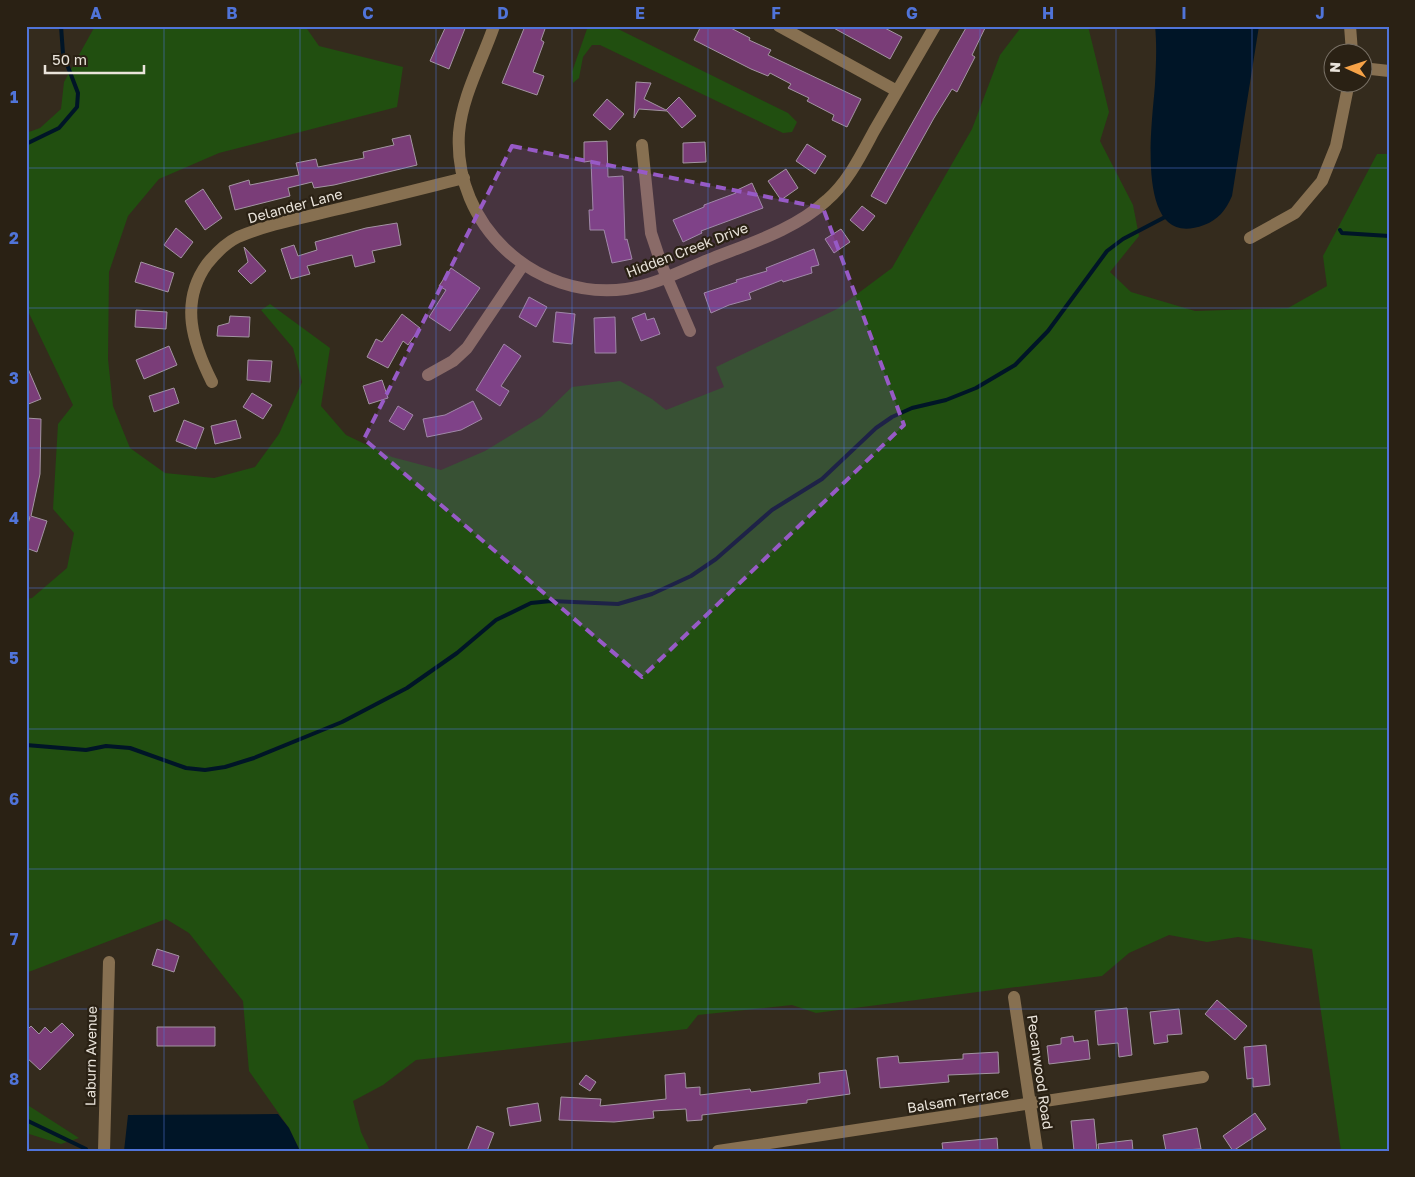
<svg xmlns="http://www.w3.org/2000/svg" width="1415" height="1177" font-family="'Golos Text',sans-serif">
  <rect width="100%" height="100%" fill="#342b1d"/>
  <path fill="#214f10" d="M95 26H305L319 46 403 67 397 107 219 153 159 179 128 216 109 272 108 359 113 406 130 448 165 473 214 478 255 467 279 434 302 382 293 348 261 310 270 304 330 348 321 406 346 435 392 457 441 470 485 451 541 417 572 387 620 381 652 399 666 410 724 387 716 367 837 309 892 268 972 129 1000 55 1022 26H1088L1109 112 1100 141 1133 205 1139 236 1110 272 1131 292 1195 311 1288 308 1327 286 1323 256 1377 154H1389V1151H1341L1312 949 1238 937 1207 942 1169 935 1129 953 1102 976 816 1013 792 1005 698 1015 687 1029 416 1060 383 1085 353 1101 361 1132 370 1151H300L289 1128 249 1071 243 1001 189 933 166 919 26 973V599L32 598 67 568 74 533 53 509 58 424 73 405 26 307V133L40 128 61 109 64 82Z
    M588 26H612L788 113 797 122 792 132 783 133 600 45H592L583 57 579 78 573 83 572 72Z
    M26 1104 79 1138 61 1144 26 1133Z"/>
  <path fill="#001527" d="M1155 26H1259L1232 196C1226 210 1218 220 1204 225 1132 253 1153 118 1155 84 1156 65 1157 45 1155 26Z
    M278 1114 289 1128 300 1151H124L128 1115Z"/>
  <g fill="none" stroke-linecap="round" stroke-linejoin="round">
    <path stroke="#001527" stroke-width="4" d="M26 144 59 128 77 107 78 93 63 54 61 26
      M1340 230 1342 233 1389 236
      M26 745 86 750 106 746 130 748 186 768 205 770 225 767 254 758 342 722 407 688 457 653 496 620 531 603 551 601 618 604 652 594 691 576 716 559 772 510 822 479 876 428 892 417 912 408 946 400 976 388 1015 365 1048 331 1107 251 1123 239 1167 216
      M26 1120 86 1149"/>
  </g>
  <path fill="#7a3d78" stroke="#a394a2" d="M446 26H466L449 69 430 61Z
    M525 26H546L541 40 544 42 533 72 544 76 537 95 502 83Z
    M701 26H727L750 38 749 40 771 50 768 55 861 99 847 127 832 120 834 115 807 101 809 98 788 88 791 84 770 73 768 76 751 69 694 40Z
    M830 26H881L902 37 890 59Z
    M967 26H986L972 55 975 57 957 92 952 89 934 118 886 204 871 196Z
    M636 82 651 83 644 99 666 110 679 97 696 116 682 128 667 111 639 109 634 118Z
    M607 99 624 114 610 130 593 115Z
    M410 135 417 165 334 185 314 188 312 182 288 188 290 196 235 210 229 186 249 180 250 185 299 175 296 163 316 159 318 167 364 158 363 152 394 145 392 139Z
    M607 141 608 177 623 176 625 240 627 239 632 259 612 263 604 230H590L589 210H593L591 161 584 162V142Z
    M705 142 706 162 683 163V143Z
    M807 144 826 156 815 174 796 161Z
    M786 169 798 188 781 200 768 181Z
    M752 183 763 208 701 231 702 233 683 242 673 220 704 207V205L736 193 735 191Z
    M203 189 222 218 205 230 185 201Z
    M862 206 875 216 863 231 850 220Z
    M397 223 401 245 372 251 375 262 355 267 352 255 307 266 310 274 291 279 281 249 294 245 298 256 317 250 315 242 366 228Z
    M176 228 193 242 181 258 164 245Z
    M841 229 850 242 834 253 825 239Z
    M244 247 266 271 251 284 238 271 248 262Z
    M814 249 819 265 811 267 812 273 783 282 782 280 749 293 751 299 729 305 711 313 704 293 737 282 736 280 767 271 766 268Z
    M141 262 174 273 168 292 135 282Z
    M451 268 480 288 450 331 429 317 446 290 439 286Z
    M529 297 547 307 536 327 519 317Z
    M136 310 167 312 166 329 135 327Z
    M556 312 575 314 572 344 553 342Z
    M645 313 647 320 654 318 660 334 641 341 632 318Z
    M402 314 420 328 408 345 403 341 388 368 367 357 376 339 382 342Z
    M230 316 250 317 249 337 217 336 218 326 229 323Z
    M615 317 616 353H595L594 318Z
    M504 344 521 356 501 386 509 391 500 406 476 390Z
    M169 346 177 365 144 379 136 360Z
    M248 360 272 361 270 382 247 380Z
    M26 364 41 399 26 405Z
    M382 380 388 398 369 404 363 386Z
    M174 388 179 403 154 412 149 396Z
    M252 393 272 405 263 419 243 407Z
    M473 401 482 419 461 430 427 437 423 419 445 415Z
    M398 406 413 415 404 430 389 421Z
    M26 418 41 419 40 474 31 516 47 521 37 552 26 548V530L30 517H26Z
    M184 420 204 428 196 449 176 441Z
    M236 420 241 438 215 444 211 426Z
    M157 949 179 956 174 972 152 965Z
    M1217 1000 1247 1026 1235 1040 1205 1014Z
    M1127 1008 1132 1055 1119 1057 1118 1043 1098 1045 1095 1011Z
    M1179 1009 1182 1034 1167 1035 1168 1042 1154 1044 1150 1012Z
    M62 1023 74 1035 40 1070 26 1057V1031L31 1026 39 1034 45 1027 51 1033Z
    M157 1027H215V1046H157Z
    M1073 1036 1074 1042 1088 1040 1090 1059 1049 1064 1047 1046 1061 1044V1038Z
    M1266 1045 1270 1085 1253 1087V1078L1247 1079 1244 1047Z
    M998 1052 999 1073 948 1075 949 1082 880 1088 877 1058 898 1056 899 1063 963 1059V1054Z
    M846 1070 850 1094 807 1100V1103L702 1115V1120L687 1121 686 1109 653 1111 654 1118 614 1122 559 1120 561 1097 601 1099 600 1106 666 1099 665 1075 685 1073 686 1088 700 1087V1095L750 1089 751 1092 820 1083 819 1073Z
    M586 1075 596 1082 590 1091 579 1084Z
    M538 1103 541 1121 510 1126 507 1108Z
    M1255 1113 1266 1129 1233 1151 1223 1136Z
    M1094 1119 1097 1151H1074L1071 1121Z
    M477 1126 494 1133 487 1151H467Z
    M1197 1128 1201 1149 1166 1151 1163 1135Z
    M997 1138 998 1151H943L942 1143Z
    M1132 1140 1133 1151H1099L1098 1144Z"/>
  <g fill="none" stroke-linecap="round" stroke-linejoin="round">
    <path stroke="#877051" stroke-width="12" d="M494 26C482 61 462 96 459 133 453 225 535 301 626 289 656 285 685 269 713 258 751 243 796 229 827 200 848 182 861 155 874 131 894 96 915 61 935 26
      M779 26 897 91
      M1350 26 1352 52
      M1362 68 1389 71
      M642 145 651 233 662 266 690 331
      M1250 238 1295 213 1322 181 1336 146 1349 82
      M428 375 453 361 467 348 523 265
      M212 382C193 344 179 303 207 264 215 254 226 243 238 237 269 224 302 218 334 210 377 200 420 189 464 178
      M1014 997 1037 1151
      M104 1151 109 962
      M718 1151 1203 1077"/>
  </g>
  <path fill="#975ac6" fill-opacity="0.2" stroke="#975ac6" stroke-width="4" stroke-dasharray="10 6" stroke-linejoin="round" d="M512 146 823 208 904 425 642 677 364 439Z"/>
  <path fill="none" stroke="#5074d9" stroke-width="1" stroke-opacity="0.55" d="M164 26V1151M300 26V1151M436 26V1151M572 26V1151M708 26V1151M844 26V1151M980 26V1151M1116 26V1151M1252 26V1151M26 168H1389M26 308H1389M26 448H1389M26 588H1389M26 729H1389M26 869H1389M26 1009H1389"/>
  <g text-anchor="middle" stroke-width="4.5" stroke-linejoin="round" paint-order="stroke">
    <g font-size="14" fill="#eae4db" stroke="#2a2114">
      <text transform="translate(295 206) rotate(-15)" y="5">Delander Lane</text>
      <text transform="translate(687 250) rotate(-21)" y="5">Hidden Creek Drive</text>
      <text transform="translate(91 1056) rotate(-89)" y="5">Laburn Avenue</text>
      <text transform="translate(1040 1072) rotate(82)" y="5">Pecanwood Road</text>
      <text transform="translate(958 1100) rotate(-9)" y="5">Balsam Terrace</text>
    </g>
  </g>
  <rect width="1415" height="1177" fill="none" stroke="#2a2114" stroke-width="55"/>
  <g transform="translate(1348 68) rotate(273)"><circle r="24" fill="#2a2114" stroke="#776f64"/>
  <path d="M0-4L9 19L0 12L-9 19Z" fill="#f6a247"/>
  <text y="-8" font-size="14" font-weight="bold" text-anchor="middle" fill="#eae4db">N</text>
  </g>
  <path d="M45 65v8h99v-8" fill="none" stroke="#eae4db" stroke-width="2.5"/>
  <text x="52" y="65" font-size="15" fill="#eae4db" stroke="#2a2114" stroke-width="4" paint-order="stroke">50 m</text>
  <rect x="28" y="28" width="1360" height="1122" fill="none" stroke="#5074d9" stroke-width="2"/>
  <g font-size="16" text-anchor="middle" font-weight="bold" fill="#5074d9">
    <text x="96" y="19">A</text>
    <text x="232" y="19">B</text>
    <text x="368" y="19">C</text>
    <text x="503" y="19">D</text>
    <text x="640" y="19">E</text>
    <text x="776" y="19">F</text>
    <text x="912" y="19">G</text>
    <text x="1048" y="19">H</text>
    <text x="1184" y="19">I</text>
    <text x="1320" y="19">J</text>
    <text x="14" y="103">1</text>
    <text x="14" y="244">2</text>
    <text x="14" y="384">3</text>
    <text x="14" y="524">4</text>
    <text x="14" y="664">5</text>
    <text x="14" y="805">6</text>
    <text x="14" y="945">7</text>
    <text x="14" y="1085">8</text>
  </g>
</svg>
